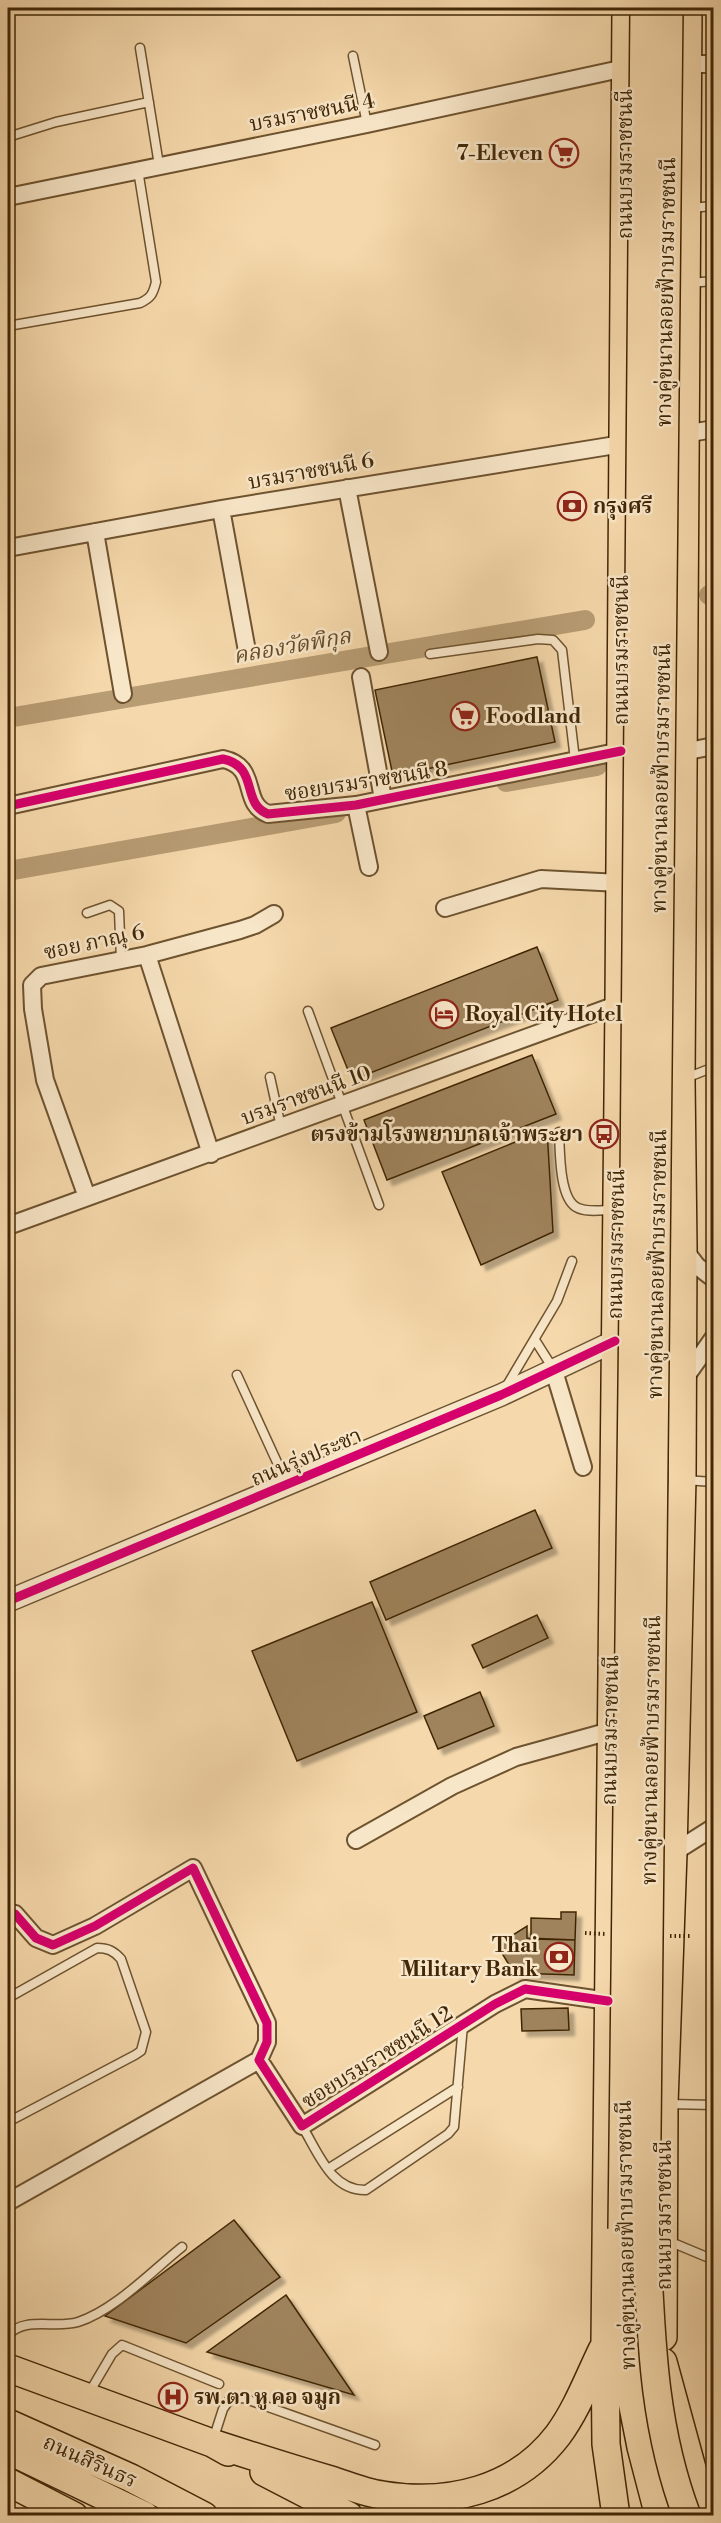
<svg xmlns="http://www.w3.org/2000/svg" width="721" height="2523" font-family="'Libre Bodoni','Noto Serif Thai',serif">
  <defs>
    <filter id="shadow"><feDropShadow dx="5.5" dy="5.5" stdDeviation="1.5" flood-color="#0004"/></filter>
  </defs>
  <rect width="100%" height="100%" fill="#f5d8ab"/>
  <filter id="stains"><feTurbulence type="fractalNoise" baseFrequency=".00333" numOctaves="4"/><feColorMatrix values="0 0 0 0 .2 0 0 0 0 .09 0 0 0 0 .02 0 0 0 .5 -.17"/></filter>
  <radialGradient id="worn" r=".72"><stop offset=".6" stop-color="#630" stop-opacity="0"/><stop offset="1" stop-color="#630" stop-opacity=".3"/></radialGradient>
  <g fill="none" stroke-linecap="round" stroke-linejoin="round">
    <path stroke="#b89c73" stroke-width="20" d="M709 595 714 594
      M8 718 585 620
      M506 782 597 766
      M8 871 336 813"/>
  </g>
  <path fill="#9f835c" stroke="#412706" stroke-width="1.5" filter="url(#shadow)" d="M537 657 555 742 393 776 375 690Z
    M537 947 558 1000 352 1080 331 1028Z
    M532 1055 556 1114 387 1180 364 1120Z
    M547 1129 553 1232 481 1265 442 1172Z
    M535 1510 552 1548 386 1620 370 1582Z
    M372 1602 417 1712 297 1761 252 1651Z
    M537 1615 548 1638 483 1668 472 1645Z
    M480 1692 494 1726 438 1749 424 1716Z
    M561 1912H576L575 1940 531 1939V1918L561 1919Z
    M527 1926V1938L575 1940 574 1975 514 1973 497 1945Z
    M568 2008 569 2030 522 2031 521 2009Z
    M234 2220 280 2277 186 2343 105 2316Z
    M286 2295 354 2395 207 2352Z"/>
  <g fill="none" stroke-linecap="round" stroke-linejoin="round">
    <g stroke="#6e532f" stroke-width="11">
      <path id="service" d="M140 48 159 165
        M353 56 367 124
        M8 137 56 122 149 102
        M689 208 714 206
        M689 283 714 281
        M8 326 140 303C151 298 153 294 156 282L138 170
        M430 654 538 639 553 640 562 650 575 760
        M87 913 110 905 119 911 121 960
        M308 1011 379 1205
        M270 1077 281 1127
        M686 1078 714 1067
        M559 1132C560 1150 559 1197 576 1207 586 1213 602 1210 613 1210
        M535 1340 554 1370
        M237 1375 287 1484
        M506 1387 557 1301 572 1261
        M684 1480 714 1482
        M8 1998 97 1948C108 1948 114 1951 121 1959L146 2032 141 2051 135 2055 8 2122
        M668 2104 714 2105
        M302 2126C318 2152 331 2191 366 2190L448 2134 454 2127 463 2025
        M328 2169 458 2087
        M666 2240 714 2260
        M8 2335C25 2316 55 2329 78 2322 115 2310 152 2271 182 2247
        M89 2393 112 2354 122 2345 219 2384
        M213 2440 223 2409 230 2399 243 2398 375 2445"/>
    </g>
    <g stroke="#6e532f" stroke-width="20">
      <path id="minor" d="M687 64H714
        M8 197 367 124 625 68
        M684 434 714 429
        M347 488 379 652
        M221 509 247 651
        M95 532 123 694
        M8 548 221 509 622 444
        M361 677 383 799
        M683 752 714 746
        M356 805 369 867
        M8 806 223 759C260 767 240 803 268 814L356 805 621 751
        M445 908 541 879 620 883
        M147 955 211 1154
        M87 1197 45 1080 33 1009 32 985 41 976 147 955 240 930 255 925 274 914
        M8 1226 619 1004
        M684 1249 697 1266 714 1279
        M554 1371 583 1467
        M685 1378 714 1337
        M356 1840 452 1786 516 1757 610 1731
        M673 1853 714 1827
        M8 1913 15 1914 36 1938 53 1945 95 1926 193 1868 267 2023V2042L259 2060 302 2126 495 2004 525 1989 608 2001
        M8 2202 259 2060"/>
    </g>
    <g stroke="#6e532f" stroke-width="24">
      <path id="tertiary" d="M8 1601 501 1395 615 1341"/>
    </g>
    <g stroke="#412706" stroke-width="30">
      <path id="primary" d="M623 2247 628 2381 641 2447 659 2516
        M663 2337 664 2104 673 1853 682 1479 683 1248 681 1080 688 8
        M663 2362 705 2516
        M8 2368 212 2443 228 2452
        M8 2423 131 2478 204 2516
        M212 2443C252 2456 293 2469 334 2481 349 2486 366 2493 382 2495 449 2506 516 2490 558 2435 577 2409 588 2379 602 2350
        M8 2450 145 2516
        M667 2471 670 2516
        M264 2472 349 2516
        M8 2482 74 2516
        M616 2516 606 2444 605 2343 619 1004 626 8"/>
    </g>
    <use href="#service" stroke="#f8e6c8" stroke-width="8"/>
    <use href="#minor" stroke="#f8e6c8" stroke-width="16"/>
    <use href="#tertiary" stroke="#f8e6c8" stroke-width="21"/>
    <use href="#primary" stroke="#f5d8ab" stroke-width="27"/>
    <g stroke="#412706" stroke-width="30" stroke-linecap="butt">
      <path id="primary-bridge" d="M669 8 646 2228C651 2327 651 2421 687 2516
        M622 2229 633 1301 644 8"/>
    </g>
    <path stroke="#412706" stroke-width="4" stroke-dasharray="1.5 3" stroke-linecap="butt" d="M585 1933 606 1934
      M670 1936H690"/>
    <use href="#primary-bridge" stroke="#f5d8ab" stroke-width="27"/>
    <g stroke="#f8e6c8" stroke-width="13">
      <path id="cycleway" d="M8 806 223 759C260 767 240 803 268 814L356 805 621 751
        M8 1601 501 1395 615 1341
        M8 1913 15 1914 36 1938 53 1945 95 1926 193 1868 267 2023V2042L259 2060 302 2126 495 2004 525 1989 608 2001"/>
    </g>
    <use href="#cycleway" stroke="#d6006c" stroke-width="9"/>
  </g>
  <defs>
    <g id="supermarket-ring" transform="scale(1.5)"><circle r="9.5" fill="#f8e6c8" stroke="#8f2418" stroke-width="1.5"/><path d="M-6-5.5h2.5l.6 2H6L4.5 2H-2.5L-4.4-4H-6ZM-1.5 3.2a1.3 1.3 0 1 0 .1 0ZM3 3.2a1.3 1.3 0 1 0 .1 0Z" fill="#8f2418"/></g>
    <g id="bank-ring" transform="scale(1.5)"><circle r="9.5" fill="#f8e6c8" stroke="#8f2418" stroke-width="1.5"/><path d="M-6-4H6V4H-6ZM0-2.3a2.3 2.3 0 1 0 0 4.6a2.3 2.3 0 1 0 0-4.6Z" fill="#8f2418"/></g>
    <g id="hotel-ring" transform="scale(1.5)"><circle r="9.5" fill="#f8e6c8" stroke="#8f2418" stroke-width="1.5"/><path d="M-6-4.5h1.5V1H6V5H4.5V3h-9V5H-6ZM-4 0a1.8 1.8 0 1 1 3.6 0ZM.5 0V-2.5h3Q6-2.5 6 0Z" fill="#8f2418"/></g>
    <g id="bus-ring" transform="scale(1.5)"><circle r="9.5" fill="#f8e6c8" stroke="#8f2418" stroke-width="1.5"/><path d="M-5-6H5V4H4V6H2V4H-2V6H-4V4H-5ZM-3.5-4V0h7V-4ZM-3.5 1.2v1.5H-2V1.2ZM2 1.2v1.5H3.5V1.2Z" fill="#8f2418"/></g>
    <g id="hospital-ring" transform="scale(1.5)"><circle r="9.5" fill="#f8e6c8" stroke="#8f2418" stroke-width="1.5"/><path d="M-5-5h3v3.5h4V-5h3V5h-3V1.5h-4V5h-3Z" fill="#8f2418"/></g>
  </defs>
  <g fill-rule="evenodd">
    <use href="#supermarket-ring" x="564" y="153"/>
    <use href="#bank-ring" x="572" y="506"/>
    <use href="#supermarket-ring" x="465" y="716"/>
    <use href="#hotel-ring" x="444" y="1014"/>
    <use href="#bus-ring" x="604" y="1134"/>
    <use href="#bank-ring" x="559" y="1957"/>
    <use href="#hospital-ring" x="173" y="2397"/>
  </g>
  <g text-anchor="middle" stroke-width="5" stroke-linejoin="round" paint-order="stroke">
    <g font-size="21" fill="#412706" stroke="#f8e6c8">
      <text transform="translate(312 112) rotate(-11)" y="7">บรมราชชนนี 4</text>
      <text transform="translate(625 164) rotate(-90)" y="7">ถนนบรมราชชนนี</text>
      <text transform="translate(666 292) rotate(-89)" y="7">ทางคู่ขนานลอยฟ้าบรมราชชนนี</text>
      <text transform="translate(311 471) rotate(-10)" y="7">บรมราชชนนี 6</text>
      <text transform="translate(621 650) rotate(-90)" y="7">ถนนบรมราชชนนี</text>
      <text transform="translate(661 778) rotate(-89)" y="7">ทางคู่ขนานลอยฟ้าบรมราชชนนี</text>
      <text transform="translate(366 781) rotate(-9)" y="7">ซอยบรมราชชนนี 8</text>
      <text transform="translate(94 942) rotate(-12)" y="7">ซอย ภาณุ 6</text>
      <text transform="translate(306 1095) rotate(-20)" y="7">บรมราชชนนี 10</text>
      <text transform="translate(616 1244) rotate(-89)" y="7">ถนนบรมราชชนนี</text>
      <text transform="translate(657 1264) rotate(-89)" y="7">ทางคู่ขนานลอยฟ้าบรมราชชนนี</text>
      <text transform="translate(306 1457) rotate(-23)" y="7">ถนนรุ่งประชา</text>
      <text transform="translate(610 1730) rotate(-89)" y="7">ถนนบรมราชชนนี</text>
      <text transform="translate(651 1750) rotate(-89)" y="7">ทางคู่ขนานลอยฟ้าบรมราชชนนี</text>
      <text transform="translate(377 2057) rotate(-32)" y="7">ซอยบรมราชชนนี 12</text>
      <text transform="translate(664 2215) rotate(-90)" y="7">ถนนบรมราชชนนี</text>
      <text transform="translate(626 2235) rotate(-91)" y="7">ทางคู่ขนานลอยฟ้าบรมราชชนนี</text>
      <text transform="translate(90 2461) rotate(24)" y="7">ถนนสิรินธร</text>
    </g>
    <g font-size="21" font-weight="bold" fill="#412706" stroke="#f8e6c8" text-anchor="start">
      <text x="543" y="160" text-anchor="end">7-Eleven</text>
      <text x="593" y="513">กรุงศรี</text>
      <text x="486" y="723">Foodland</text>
      <text x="465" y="1021">Royal City Hotel</text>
      <text x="583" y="1141" text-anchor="end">ตรงข้ามโรงพยาบาลเจ้าพระยา</text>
      <text x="538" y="1952" text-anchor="end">Thai<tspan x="538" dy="24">Military Bank</tspan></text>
      <text x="194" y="2404">รพ.ตา หู คอ จมูก</text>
    </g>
    <g font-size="22" font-style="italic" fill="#654a27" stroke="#f8e6c8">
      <text transform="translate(292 645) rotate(-10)" y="8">คลองวัดพิกุล</text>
    </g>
  </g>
  <rect width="721" height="2523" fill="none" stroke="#f5d8ab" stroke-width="30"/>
  <rect x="9" y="9" width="703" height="2505" fill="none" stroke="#412706" stroke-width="3"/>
  <rect x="15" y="15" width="691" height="2493" fill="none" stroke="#412706" stroke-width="1.5"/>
  <rect width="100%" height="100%" filter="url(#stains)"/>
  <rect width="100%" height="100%" fill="url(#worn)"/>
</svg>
